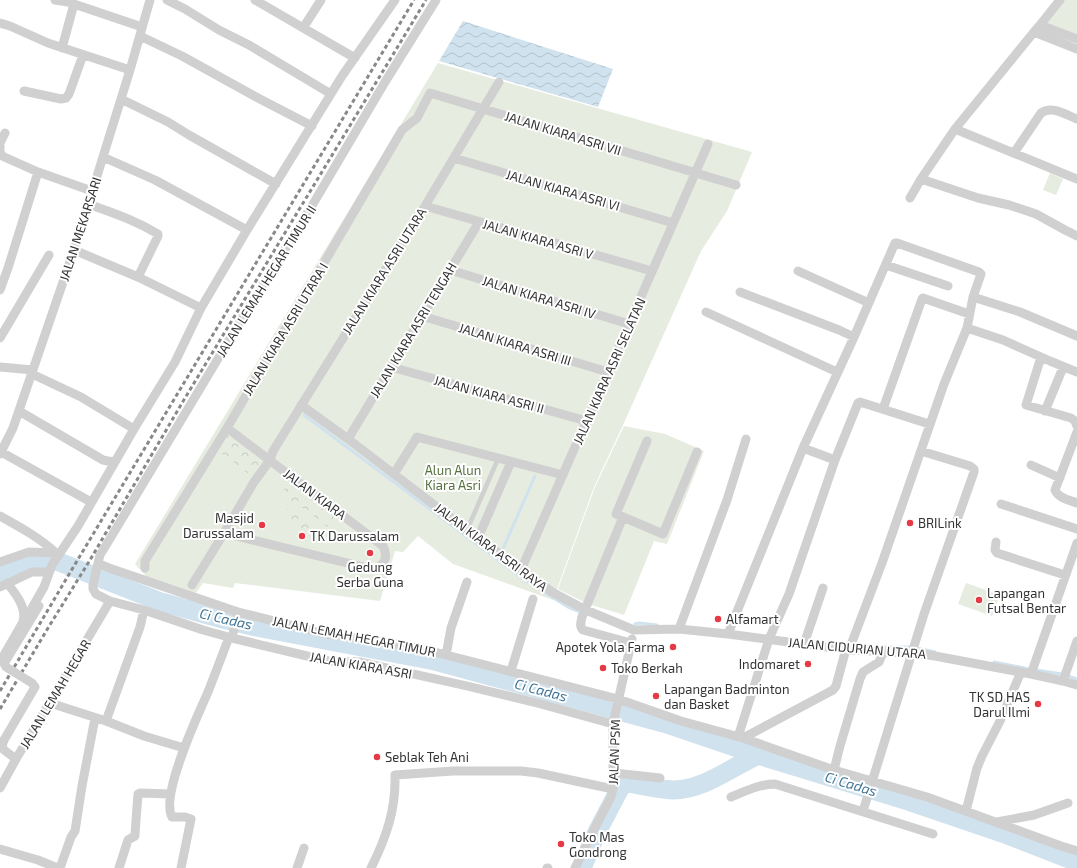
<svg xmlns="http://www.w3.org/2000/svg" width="1077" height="868" font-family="'Exo 2',sans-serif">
  <defs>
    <pattern id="park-crowns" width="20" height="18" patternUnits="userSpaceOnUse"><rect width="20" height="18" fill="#e6ecdf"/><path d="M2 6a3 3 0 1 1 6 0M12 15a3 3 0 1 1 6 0" fill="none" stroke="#c6cbc0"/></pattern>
    <pattern id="water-waves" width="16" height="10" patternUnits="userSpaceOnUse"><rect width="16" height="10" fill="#cfe2ee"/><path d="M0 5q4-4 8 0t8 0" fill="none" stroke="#b2c2cd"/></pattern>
  </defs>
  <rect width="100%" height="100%" fill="#fff"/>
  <path fill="#e6ecdf" d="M1062 0H1077V38L1042 25Z
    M438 63 752 152 727 211 701 251 623 425 594 487 553 600 453 564 418 536 403 552 395 551 380 601 235 583 233 588 203 583 196 593 146 576 135 564Z
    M1050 173 1063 179 1056 195 1043 190Z
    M624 426 665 434 704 451 667 544 654 541 624 615 588 604 558 589 595 487Z
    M966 583 1000 595 992 616 958 604Z"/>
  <path fill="url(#park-crowns)" d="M228 433 265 461 253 477 217 450Z
    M291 480 338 515 328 527 295 502 287 500 280 495Z
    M289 507 310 525 306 531 286 520 285 513Z"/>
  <path fill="url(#water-waves)" d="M463 21 613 69 598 107 439 61Z"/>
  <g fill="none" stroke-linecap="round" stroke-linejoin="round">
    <path stroke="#cfe2ee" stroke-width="3" d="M304 415 525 580 568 607 583 613
      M502 551 535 476
      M635 624 639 623 657 625
      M869 647H909
      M916 648 935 652
      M994 662 1029 669
      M1036 670 1062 674
      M1068 676 1077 679"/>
    <path stroke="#cfe2ee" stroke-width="19" d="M0 574 6 571 49 558 161 602 223 619 256 627 435 661 667 724 761 756 908 801 1002 833 1077 862
      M582 868 597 832 618 792 622 785 629 783C643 786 658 789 672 790 702 791 732 767 758 755"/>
    <path stroke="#d0d0d0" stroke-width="4.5" d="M467 530 498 459"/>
    <path stroke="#d0d0d0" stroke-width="9" d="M55 0 68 2 142 27
      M167 0 185 9 219 30 249 45 331 94
      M255 0 355 58
      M0 23 10 26 48 43 130 70
      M1040 25 1060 0
      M303 28 321 0
      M140 36 182 56 258 98 312 126
      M1077 39 1040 25 1034 32 1077 49
      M62 48 74 4
      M24 91 61 99 66 98 69 94 83 55
      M121 99 168 122 189 135 276 184
      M955 129 1077 179
      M0 151 2 156 38 172 92 191
      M0 151V143L5 133
      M1014 153 1041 113C1052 105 1066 115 1077 119
      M103 157 155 180 247 230
      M454 158 673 223
      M921 179 978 198 1009 205 1036 214 1065 230 1077 236
      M910 198 921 179 955 129 1034 32
      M88 204C113 213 135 220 158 234V236L138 277
      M425 206 652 271
      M74 250 138 277 201 308
      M886 265 948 286
      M450 270 629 324
      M798 271 869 303
      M0 290 8 268 38 172
      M740 292 839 330 854 337
      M973 297 1020 312 1077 336
      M706 312 837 372
      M422 316 608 372
      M967 328 1003 340 1050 361 1077 372
      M0 338 49 255
      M1041 357 1026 405 1071 418 1075 421 1077 426
      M0 367 33 370
      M391 367 587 421
      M32 374 81 397 134 429
      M301 405 348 439 467 530 552 592 586 610 634 630 679 629 728 634 849 650 912 653 935 656 1031 674 1063 681 1077 685
      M883 409 922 299 923 298 969 314
      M19 411 103 460 108 461 115 462
      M1045 411 1062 370
      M1077 432 1055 490C1058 498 1069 500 1077 503
      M348 439 479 222
      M803 448 835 460 858 403 860 402 929 424
      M1 452 91 502
      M0 454 13 428 74 250 130 70 150 0
      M1031 465 1060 478
      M394 474 417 437 563 475
      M1001 504 1077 529
      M0 516C20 527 40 538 56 553
      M623 517 616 514 647 441
      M224 533 372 569C384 567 389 557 383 546L227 428
      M478 538 511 462
      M996 542 995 550 997 553 1065 575
      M0 562 29 552 57 553
      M98 563 100 555 108 542 243 317 313 204 385 82 436 0
      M145 568V561L227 428 402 130 417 118 430 93 736 185
      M521 570 708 144
      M192 585 224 533 254 482 270 460 273 451 425 206 499 82
      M0 587 32 572H49
      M24 617 28 615 44 587 52 565 78 526 134 429 175 362 201 308 247 230 342 76 395 0
      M679 629 727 500 746 439
      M728 634 803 448 854 337 895 243H897L979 272 981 274 973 297 967 328 944 384 882 563 849 650
      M232 638 238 612
      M631 643 583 630C579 626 581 622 582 617L623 517 663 534 697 452
      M804 644 823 588
      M446 655 451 628 467 582
      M0 662 23 622C27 608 16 594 7 583
      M511 671 533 599
      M1031 674 1077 543
      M1063 681 1077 641
      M50 703 106 721 144 736 184 748
      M106 721 140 627 144 610
      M613 724 541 704 467 686 360 662 328 661 232 638 203 630 144 610 110 601 96 594 93 589V585L98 563 109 568 238 612 326 634 365 639 419 648 618 699 681 721 743 738 834 770 927 797 1061 846 1077 851
      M738 737 769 639 789 594 835 460
      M743 738 833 690 836 686 846 649
      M4 740 2 746 4 750 16 759
      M834 770 840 746 860 679 863 672 879 662 883 652
      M614 773 660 778
      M0 788 16 759 110 601
      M731 797C746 791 759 784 775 784L933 834
      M863 811 924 614 974 472V469L970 466 921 451
      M966 811 977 768 982 756 1000 721 1021 672
      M997 822 1034 815 1068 803
      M0 849 38 860 55 867 60 868 71 837 75 831 82 786 95 718
      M119 868 128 840 135 836V834L138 794 140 793 170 794
      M181 868 191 819 185 817H172C160 795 198 715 208 692 215 674 222 656 229 637
      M297 868 304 848
      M371 868C386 838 396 810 395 775L453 771H521L538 773 613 789
      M547 868H548
      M575 868 588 841 611 797 613 789V724L632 639"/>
    <path stroke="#888" stroke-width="3" stroke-dasharray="4 3" stroke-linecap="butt" d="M0 691 68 576 414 0
      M0 709 48 628 90 560 185 398 426 0"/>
    <path stroke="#d0d0d0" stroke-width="9" d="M4 740 35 687 32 683 6 667 5 665V662L39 606"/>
  </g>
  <g fill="#e63946" stroke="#fff" stroke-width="1.5">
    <circle cx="910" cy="523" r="4"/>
    <circle cx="262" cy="525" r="4"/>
    <circle cx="302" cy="536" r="4"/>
    <circle cx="370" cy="553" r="4"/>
    <circle cx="979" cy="600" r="4"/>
    <circle cx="718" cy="619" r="4"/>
    <circle cx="673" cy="647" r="4"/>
    <circle cx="808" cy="664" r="4"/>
    <circle cx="603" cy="668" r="4"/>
    <circle cx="656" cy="696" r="4"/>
    <circle cx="1038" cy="704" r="4"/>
    <circle cx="377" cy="757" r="4"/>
    <circle cx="561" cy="844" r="4"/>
  </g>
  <g text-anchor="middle" stroke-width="4" stroke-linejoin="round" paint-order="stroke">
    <g font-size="13" fill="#333" stroke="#fff">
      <text transform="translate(563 133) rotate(17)" y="5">JALAN KIARA ASRI VII</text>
      <text transform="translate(563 190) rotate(16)" y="5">JALAN KIARA ASRI VI</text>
      <text transform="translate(80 229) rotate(-72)" y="5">JALAN MEKARSARI</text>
      <text transform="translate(538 239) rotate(16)" y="5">JALAN KIARA ASRI V</text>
      <text transform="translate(384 271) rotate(-58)" y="5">JALAN KIARA ASRI UTARA</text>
      <text transform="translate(266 281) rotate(-58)" y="5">JALAN LEMAH HEGAR TIMUR II</text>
      <text transform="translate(539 297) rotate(17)" y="5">JALAN KIARA ASRI IV</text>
      <text transform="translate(285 329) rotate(-59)" y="5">JALAN KIARA ASRI UTARA I</text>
      <text transform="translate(413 330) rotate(-59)" y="5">JALAN KIARA ASRI TENGAH</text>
      <text transform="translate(515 344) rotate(17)" y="5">JALAN KIARA ASRI III</text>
      <text transform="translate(609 371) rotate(-66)" y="5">JALAN KIARA ASRI SELATAN</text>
      <text transform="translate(489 394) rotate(15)" y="5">JALAN KIARA ASRI II</text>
      <text transform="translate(315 494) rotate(37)" y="5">JALAN KIARA</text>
      <text transform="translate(491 547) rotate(37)" y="5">JALAN KIARA ASRI RAYA</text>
      <text transform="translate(354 636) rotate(11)" y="5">JALAN LEMAH HEGAR TIMUR</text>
      <text transform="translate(857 648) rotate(5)" y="5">JALAN CIDURIAN UTARA</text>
      <text transform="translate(361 665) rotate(10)" y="5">JALAN KIARA ASRI</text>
      <text transform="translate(55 694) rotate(-59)" y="5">JALAN LEMAH HEGAR</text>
      <text transform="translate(614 752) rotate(-88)" y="5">JALAN PSM</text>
    </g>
    <g font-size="13" fill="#56703f" stroke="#fff">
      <text x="453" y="475">Alun Alun<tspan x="453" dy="15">Kiara Asri</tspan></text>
    </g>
    <g font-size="13" fill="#333" stroke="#fff" text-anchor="start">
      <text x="254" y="523" text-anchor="end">Masjid<tspan x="254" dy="15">Darussalam</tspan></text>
      <text x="918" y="528">BRILink</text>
      <text x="310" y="541">TK Darussalam</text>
      <text x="370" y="572" text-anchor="middle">Gedung<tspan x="370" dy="15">Serba Guna</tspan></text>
      <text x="987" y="598">Lapangan<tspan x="987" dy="15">Futsal Bentar</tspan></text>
      <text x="726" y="624">Alfamart</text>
      <text x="665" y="652" text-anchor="end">Apotek Yola Farma</text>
      <text x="800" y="669" text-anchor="end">Indomaret</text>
      <text x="611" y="673">Toko Berkah</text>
      <text x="664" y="694">Lapangan Badminton<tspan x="664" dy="15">dan Basket</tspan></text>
      <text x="1030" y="702" text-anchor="end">TK SD HAS<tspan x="1030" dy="15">Darul Ilmi</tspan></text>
      <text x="385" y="762">Seblak Teh Ani</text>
      <text x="569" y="842">Toko Mas<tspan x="569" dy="15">Gondrong</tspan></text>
    </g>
    <g font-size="14" font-style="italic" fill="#3f7597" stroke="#fff">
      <text transform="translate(226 619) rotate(13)" y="5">Ci Cadas</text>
      <text transform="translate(541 690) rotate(15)" y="5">Ci Cadas</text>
      <text transform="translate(851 784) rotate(17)" y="5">Ci Cadas</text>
    </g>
  </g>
</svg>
